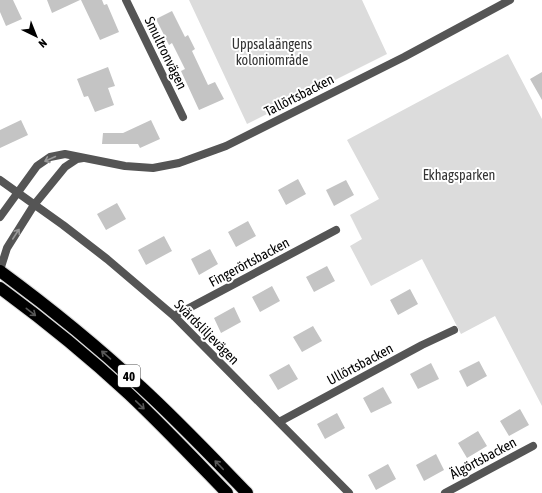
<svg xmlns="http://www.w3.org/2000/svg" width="542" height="493" font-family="'Asap Condensed',sans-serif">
  <rect width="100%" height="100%" fill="#fff"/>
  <path fill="#dcdcdc" d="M189 0H362L387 54 247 124Z
    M508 54 542 119V406L495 316 461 334 422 259 371 286 350 246 362 239 350 215 379 199 347 140Z"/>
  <path fill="#c4c4c4" d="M0 0H13L22 19 6 26 0 12Z
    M47 0H80L52 13Z
    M81 0H102L104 5 107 4 119 32 100 40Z
    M172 11 185 37 188 35 195 49 192 51 208 85 215 82 224 99 199 110 181 71 185 69 172 43 169 45 156 19Z
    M108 67 115 86 108 88 114 105 95 112 88 96 84 97 77 79Z
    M542 72V100L530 79Z
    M21 120 28 135 0 148V130Z
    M151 120 160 139 140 148 138 144H102L103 133H123Z
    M298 179 306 194 286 205 278 190Z
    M346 180 354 195 334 206 326 190Z
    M117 203 126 219 106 230 97 214Z
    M248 221 256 236 236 247 228 232Z
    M164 236 172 251 146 265 138 250Z
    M210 249 218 264 199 275 191 259Z
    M327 266 335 281 314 292 306 277Z
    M272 286 280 301 260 312 252 297Z
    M410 289 418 304 398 315 390 300Z
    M234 307 241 322 221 333 214 318Z
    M313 326 322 341 302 352 293 337Z
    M479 361 487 376 467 387 459 371Z
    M431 363 439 379 418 389 410 374Z
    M289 364 298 379 278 390 269 375Z
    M383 387 392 403 371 413 363 398Z
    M520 409 529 425 509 436 500 421Z
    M337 413 345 428 325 439 317 424Z
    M478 431 487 446 467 458 458 443Z
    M436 454 444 470 424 481 416 465Z
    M388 464 396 479 376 490 368 475Z"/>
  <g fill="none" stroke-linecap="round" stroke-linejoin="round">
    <g stroke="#dbdbdb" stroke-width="14">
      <path id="highway" d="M0 271C49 307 96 345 141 387 178 421 212 457 247 493
        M0 288C45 321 88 356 129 394 163 426 195 460 227 493"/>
    </g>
    <path stroke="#555" stroke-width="8" d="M126 0 183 117
      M0 180 63 225 107 259 174 316 349 493
      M0 217 37 166 50 157 65 154 125 166 153 168 179 163 226 146 404 57 510 0
      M0 270 7 248 34 205 65 167 77 159 83 158
      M174 316 336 230
      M279 422 422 345 454 330
      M445 493 533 446"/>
    <use href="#highway" stroke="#000" stroke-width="12"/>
  </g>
  <defs><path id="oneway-shaft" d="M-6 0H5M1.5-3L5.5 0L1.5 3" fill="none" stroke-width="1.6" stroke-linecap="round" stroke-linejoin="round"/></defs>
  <g stroke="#999">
    <use href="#oneway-shaft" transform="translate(50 159) rotate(156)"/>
    <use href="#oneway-shaft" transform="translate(16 234) rotate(-57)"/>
  </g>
  <g stroke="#595959">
    <use href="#oneway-shaft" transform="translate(31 312) rotate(38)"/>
    <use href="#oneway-shaft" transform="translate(106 355) rotate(-139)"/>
    <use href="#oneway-shaft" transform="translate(140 405) rotate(44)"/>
    <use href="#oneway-shaft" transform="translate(219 465) rotate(-134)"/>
  </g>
  <g text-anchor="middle" stroke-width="4" stroke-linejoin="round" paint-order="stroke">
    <rect fill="#fff" stroke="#4c4c4c" stroke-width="1" x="118" y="365" width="22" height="22" rx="3"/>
    <g font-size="13" font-weight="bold" fill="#000">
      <text x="129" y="381">40</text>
    </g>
    <g font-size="14" fill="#333" stroke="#fff">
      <text x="272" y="49">Uppsalaängens<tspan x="272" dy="16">koloniområde</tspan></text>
      <text x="459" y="180">Ekhagsparken</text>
    </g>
    <g font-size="14" fill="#000" stroke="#fff">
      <text transform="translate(166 53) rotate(64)" y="5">Smultronvägen</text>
      <text transform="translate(299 95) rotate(-27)" y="5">Tallörtsbacken</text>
      <text transform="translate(249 262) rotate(-28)" y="5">Fingerörtsbacken</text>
      <text transform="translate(207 332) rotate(45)" y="5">Svärdsliljevägen</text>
      <text transform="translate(360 364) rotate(-28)" y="5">Ullörtsbacken</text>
      <text transform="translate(483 458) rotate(-28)" y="5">Älgörtsbacken</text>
    </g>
  </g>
  <g transform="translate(36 36) rotate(137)" stroke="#ffffff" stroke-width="3" paint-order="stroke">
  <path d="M0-3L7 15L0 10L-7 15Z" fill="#000000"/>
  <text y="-6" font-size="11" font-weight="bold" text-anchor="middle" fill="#000000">N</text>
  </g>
</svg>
